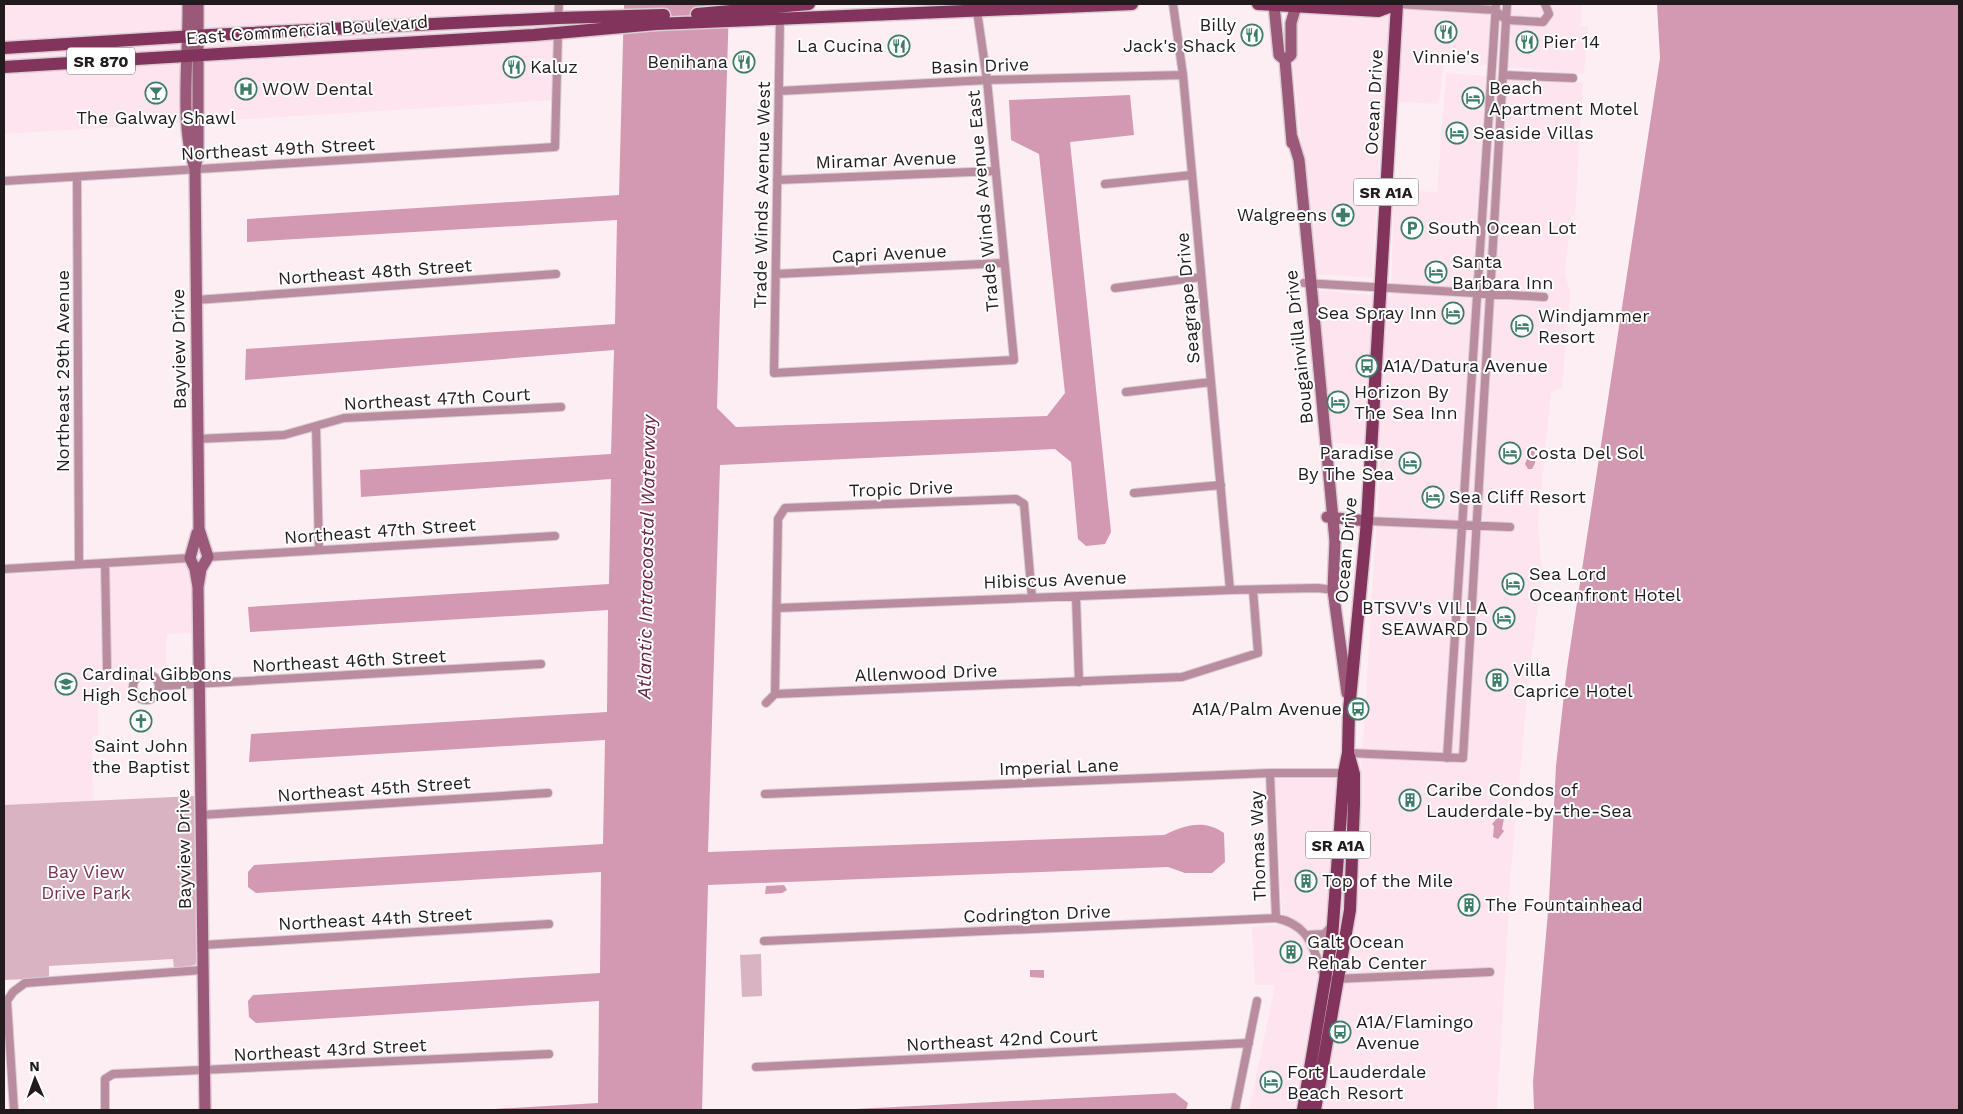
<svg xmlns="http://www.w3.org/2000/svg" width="1963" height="1114" font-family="'Work Sans',sans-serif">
  <rect width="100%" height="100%" fill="#fdeef4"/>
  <path fill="#fee4ee" d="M4 4H559L557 100 4 134Z
    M1298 4H1582L1581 26 1588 27 1584 74 1444 62 1439 104 1383 101 1372 278 1317 274 1293 66Z
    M1446 73 1583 83 1575 216 1571 217 1565 272 1570 294 1562 388 1551 393 1538 523 1542 576 1530 667 1511 871 1497 1110H1249L1275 985H1255L1252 926 1278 925 1282 913 1275 777 1361 776 1381 447 1328 442 1317 290 1391 297 1394 190 1437 192Z
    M184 563 194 573V633L167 634 166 668 129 669 128 700 98 701V736H92L93 801 4 805V575Z"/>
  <path fill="#dab3c3" d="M194 796 198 959 195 965 174 969 173 959 49 966V978L4 980V805Z
    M761 954 762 996 742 997 740 955Z"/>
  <path fill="#d398b2" d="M624 4H729L717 408 736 427 1047 416 1065 393 1039 154 1011 140 1009 100 1130 95 1134 135 1070 142 1111 532 1105 544 1086 546 1078 539 1071 462 1055 449 720 465 708 852 1164 835C1185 825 1204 819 1224 833L1225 862 1212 873H1185L1168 867 708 885 702 1110H477L598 1103 599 1001 256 1023 249 1017 248 1001 253 995 600 973 601 872 256 893 248 887V872L254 865 603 844 605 740 249 762 251 734 607 712 608 610 250 632 248 607 609 584 611 479 361 497 360 470 611 454 614 350 245 380 246 349 615 324 617 220 247 242V219L619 195Z
    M1657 4H1959V1110H1534L1533 1082 1549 901 1556 766 1567 668 1660 58Z
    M1531 450 1535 452V463L1532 469H1528L1525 464Z
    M1499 816 1504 818 1502 829 1504 831 1498 839 1493 837 1494 826 1492 824Z
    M784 885 787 890 782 893 765 894 766 886Z
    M1030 970H1044V978L1030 977Z
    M1175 1093 1188 1103 1186 1110H836Z"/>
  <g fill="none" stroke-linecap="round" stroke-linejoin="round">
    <g stroke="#daccd2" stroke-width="10">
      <path id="street" d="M1173 4 1183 75 1230 590
        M1397 4 1495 10 1506 20 1543 22 1549 14 1545 4
        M558 18 559 4
        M780 18 774 373 1014 360 987 80 976 4
        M1503 75 1573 78
        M779 91 987 80 1183 75
        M77 177 79 564
        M777 180 995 171
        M4 181 555 147 558 32
        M1105 184 1192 175
        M776 274 1004 263
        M1304 283 1544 297
        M1115 288 1201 277
        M196 300 556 274
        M1126 392 1211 382
        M316 426 319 550
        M197 439 284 435 344 418 561 407
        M1134 493 1221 485
        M1367 521 1510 527
        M208 557 555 536
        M105 563 107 668
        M4 569 190 558
        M1076 597 1079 682
        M778 608 1230 590 1318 588 1333 590
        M133 687a13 13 0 1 1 26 0a13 13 0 1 1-26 0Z
        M159 686 541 664
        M775 694 778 519 785 508 1016 499 1024 504 1032 598
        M766 703 775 694 1182 677 1258 653 1253 590
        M1348 753 1463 758 1507 4
        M1447 758 1496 4
        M1270 773 1276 918
        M765 794 1270 773H1347
        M201 815 548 793
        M1307 935 1324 934 1332 926
        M764 941 1276 918C1310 925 1312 947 1324 976
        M203 945 549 924
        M1335 979 1490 972
        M756 1067 1249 1043
        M14 1110 7 1001 13 992 25 983 202 970
        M105 1110V1079L113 1074 549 1054
        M1235 1110 1257 1001"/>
    </g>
    <g stroke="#daccd2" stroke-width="14">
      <path id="secondary" d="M188 4C189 50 179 127 195 168
        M1274 5 1279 55 1285 60
        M1285 60 1292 143
        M1285 60 1291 55V23L1296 6
        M1292 137 1299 160 1311 283 1335 541 1333 590 1347 693
        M1327 517 1367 521
        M197 533 190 558 195 569 198 587 205 1110
        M198 587 201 569 208 557 199 529 195 168 198 154V4"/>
    </g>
    <g stroke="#daccd2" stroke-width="15">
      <path id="primary" d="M1258 4 1378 11 1397 4
        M697 14 809 4
        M4 48 210 35 558 18 664 15
        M4 67 534 35 656 24 1132 4
        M1303 1110 1332 938 1344 773 1348 753 1349 710 1367 521 1397 4
        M1315 1110 1350 910 1354 804V774L1349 756"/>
    </g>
    <use href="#street" stroke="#ba8ca0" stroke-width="8"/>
    <use href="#secondary" stroke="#9a5978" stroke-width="11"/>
    <use href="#primary" stroke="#82345c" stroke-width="12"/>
  </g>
  <defs>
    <g id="restaurant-ring" transform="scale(1.125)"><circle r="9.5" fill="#fff" stroke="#3d7c68" stroke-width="1.5"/><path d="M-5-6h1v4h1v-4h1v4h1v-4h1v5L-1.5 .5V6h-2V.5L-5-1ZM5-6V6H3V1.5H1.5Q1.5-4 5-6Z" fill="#3d7c68"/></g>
    <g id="hospital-ring" transform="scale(1.125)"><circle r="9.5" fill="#fff" stroke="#3d7c68" stroke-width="1.5"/><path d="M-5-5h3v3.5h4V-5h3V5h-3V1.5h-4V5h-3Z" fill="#3d7c68"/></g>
    <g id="bar-ring" transform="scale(1.125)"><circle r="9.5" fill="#fff" stroke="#3d7c68" stroke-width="1.5"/><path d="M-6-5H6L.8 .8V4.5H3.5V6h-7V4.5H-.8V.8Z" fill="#3d7c68"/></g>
    <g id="hotel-ring" transform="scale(1.125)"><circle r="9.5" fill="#fff" stroke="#3d7c68" stroke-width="1.5"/><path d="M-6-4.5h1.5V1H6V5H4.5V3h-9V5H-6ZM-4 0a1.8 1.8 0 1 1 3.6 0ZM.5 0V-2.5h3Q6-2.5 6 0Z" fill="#3d7c68"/></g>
    <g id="pharmacy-ring" transform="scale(1.125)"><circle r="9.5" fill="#fff" stroke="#3d7c68" stroke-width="1.5"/><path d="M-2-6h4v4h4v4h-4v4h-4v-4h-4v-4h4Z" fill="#3d7c68"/></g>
    <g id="parking-ring" transform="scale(1.125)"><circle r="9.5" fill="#fff" stroke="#3d7c68" stroke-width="1.5"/><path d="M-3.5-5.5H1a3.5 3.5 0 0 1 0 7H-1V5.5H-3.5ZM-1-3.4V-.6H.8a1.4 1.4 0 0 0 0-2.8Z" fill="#3d7c68"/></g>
    <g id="bus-ring" transform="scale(1.125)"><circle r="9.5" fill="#fff" stroke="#3d7c68" stroke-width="1.5"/><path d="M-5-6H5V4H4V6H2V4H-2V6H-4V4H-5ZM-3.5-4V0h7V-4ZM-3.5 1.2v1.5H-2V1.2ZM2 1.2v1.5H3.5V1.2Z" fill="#3d7c68"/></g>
    <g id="building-ring" transform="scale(1.125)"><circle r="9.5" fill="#fff" stroke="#3d7c68" stroke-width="1.5"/><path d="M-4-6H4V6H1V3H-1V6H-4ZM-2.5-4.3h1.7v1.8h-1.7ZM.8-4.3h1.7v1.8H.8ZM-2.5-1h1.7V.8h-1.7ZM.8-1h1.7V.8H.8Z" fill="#3d7c68"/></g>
    <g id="school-ring" transform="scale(1.125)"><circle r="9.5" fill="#fff" stroke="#3d7c68" stroke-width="1.5"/><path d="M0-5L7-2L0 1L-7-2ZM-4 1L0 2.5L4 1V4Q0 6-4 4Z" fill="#3d7c68"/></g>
    <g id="church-ring" transform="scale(1.125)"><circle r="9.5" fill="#fff" stroke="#3d7c68" stroke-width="1.5"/><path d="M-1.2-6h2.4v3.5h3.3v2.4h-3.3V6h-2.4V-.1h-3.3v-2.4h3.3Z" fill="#3d7c68"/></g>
  </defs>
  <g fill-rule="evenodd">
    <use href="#restaurant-ring" x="1446" y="32"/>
    <use href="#restaurant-ring" x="1252" y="35"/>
    <use href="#restaurant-ring" x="1527" y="42"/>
    <use href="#restaurant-ring" x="899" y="46"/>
    <use href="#restaurant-ring" x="744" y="62"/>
    <use href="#restaurant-ring" x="514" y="67"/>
    <use href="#hospital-ring" x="246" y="89"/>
    <use href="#bar-ring" x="156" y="93"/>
    <use href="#hotel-ring" x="1473" y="98"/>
    <use href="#hotel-ring" x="1457" y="133"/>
    <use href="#pharmacy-ring" x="1343" y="215"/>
    <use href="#parking-ring" x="1412" y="228"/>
    <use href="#hotel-ring" x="1436" y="272"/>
    <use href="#hotel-ring" x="1453" y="313"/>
    <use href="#hotel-ring" x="1522" y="326"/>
    <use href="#bus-ring" x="1367" y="366"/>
    <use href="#hotel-ring" x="1338" y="402"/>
    <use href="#hotel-ring" x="1510" y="453"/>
    <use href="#hotel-ring" x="1410" y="463"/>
    <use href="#hotel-ring" x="1433" y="497"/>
    <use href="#hotel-ring" x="1513" y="584"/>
    <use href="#hotel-ring" x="1504" y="618"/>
    <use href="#building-ring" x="1497" y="680"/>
    <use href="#school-ring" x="66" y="684"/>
    <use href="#bus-ring" x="1358" y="709"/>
    <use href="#church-ring" x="141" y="721"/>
    <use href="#building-ring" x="1410" y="800"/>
    <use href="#building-ring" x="1306" y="881"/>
    <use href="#building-ring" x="1469" y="905"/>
    <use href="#building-ring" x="1291" y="952"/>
    <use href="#bus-ring" x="1340" y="1032"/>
    <use href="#hotel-ring" x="1271" y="1082"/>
  </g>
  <g text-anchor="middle" stroke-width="4" stroke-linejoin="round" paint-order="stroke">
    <g fill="#fff" stroke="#645f62" stroke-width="1">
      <rect x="67" y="47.5" width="68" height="27" rx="4"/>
      <rect x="1353.5" y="178.5" width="65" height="27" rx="4"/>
      <rect x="1305.5" y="831.5" width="65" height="27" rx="4"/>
    </g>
    <g font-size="16" font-weight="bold" fill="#221b1e">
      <text x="101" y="67">SR 870</text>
      <text x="1386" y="198">SR A1A</text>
      <text x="1338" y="851">SR A1A</text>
    </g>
    <g font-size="18" fill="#221b1e" stroke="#fff" text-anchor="start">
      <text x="1236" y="31" text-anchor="end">Billy<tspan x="1236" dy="21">Jack's Shack</tspan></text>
      <text x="1543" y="48">Pier 14</text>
      <text x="883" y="52" text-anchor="end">La Cucina</text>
      <text x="1446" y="63" text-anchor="middle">Vinnie's</text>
      <text x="728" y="68" text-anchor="end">Benihana</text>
      <text x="530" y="73">Kaluz</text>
      <text x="1489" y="94">Beach<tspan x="1489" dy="21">Apartment Motel</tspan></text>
      <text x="262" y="95">WOW Dental</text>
      <text x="156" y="124" text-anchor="middle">The Galway Shawl</text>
      <text x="1473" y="139">Seaside Villas</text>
      <text x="1327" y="221" text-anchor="end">Walgreens</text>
      <text x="1428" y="234">South Ocean Lot</text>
      <text x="1452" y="268">Santa<tspan x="1452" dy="21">Barbara Inn</tspan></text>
      <text x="1437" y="319" text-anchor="end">Sea Spray Inn</text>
      <text x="1538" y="322">Windjammer<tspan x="1538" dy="21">Resort</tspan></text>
      <text x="1383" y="372">A1A/Datura Avenue</text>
      <text x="1354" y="398">Horizon By<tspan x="1354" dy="21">The Sea Inn</tspan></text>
      <text x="1394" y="459" text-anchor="end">Paradise<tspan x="1394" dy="21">By The Sea</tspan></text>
      <text x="1526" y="459">Costa Del Sol</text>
      <text x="1449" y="503">Sea Cliff Resort</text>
      <text x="1529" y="580">Sea Lord<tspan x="1529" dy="21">Oceanfront Hotel</tspan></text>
      <text x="1488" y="614" text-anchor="end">BTSVV's VILLA<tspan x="1488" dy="21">SEAWARD D</tspan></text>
      <text x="1513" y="676">Villa<tspan x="1513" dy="21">Caprice Hotel</tspan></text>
      <text x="82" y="680">Cardinal Gibbons<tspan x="82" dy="21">High School</tspan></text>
      <text x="1342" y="715" text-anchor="end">A1A/Palm Avenue</text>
      <text x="141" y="752" text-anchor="middle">Saint John<tspan x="141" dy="21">the Baptist</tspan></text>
      <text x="1426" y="796">Caribe Condos of<tspan x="1426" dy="21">Lauderdale-by-the-Sea</tspan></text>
      <text x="1322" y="887">Top of the Mile</text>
      <text x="1485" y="911">The Fountainhead</text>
      <text x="1307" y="948">Galt Ocean<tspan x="1307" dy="21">Rehab Center</tspan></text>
      <text x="1356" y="1028">A1A/Flamingo<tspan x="1356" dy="21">Avenue</tspan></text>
      <text x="1287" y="1078">Fort Lauderdale<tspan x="1287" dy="21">Beach Resort</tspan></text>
    </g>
    <g font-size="18" fill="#221b1e" stroke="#fff">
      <text transform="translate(307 30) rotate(-4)" y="6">East Commercial Boulevard</text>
      <text transform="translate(980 66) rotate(-2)" y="6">Basin Drive</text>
      <text transform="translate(1374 102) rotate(-87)" y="6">Ocean Drive</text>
      <text transform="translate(278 149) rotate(-3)" y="6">Northeast 49th Street</text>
      <text transform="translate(886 160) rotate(-2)" y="6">Miramar Avenue</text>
      <text transform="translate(762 195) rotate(-89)" y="6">Trade Winds Avenue West</text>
      <text transform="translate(983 201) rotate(-95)" y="6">Trade Winds Avenue East</text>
      <text transform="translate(889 254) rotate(-3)" y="6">Capri Avenue</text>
      <text transform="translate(375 272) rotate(-4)" y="6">Northeast 48th Street</text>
      <text transform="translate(1188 298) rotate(-95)" y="6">Seagrape Drive</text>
      <text transform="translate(1299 347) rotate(-96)" y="6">Bougainvilla Drive</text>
      <text transform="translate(179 349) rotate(-91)" y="6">Bayview Drive</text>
      <text transform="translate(63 371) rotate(-90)" y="6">Northeast 29th Avenue</text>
      <text transform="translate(437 399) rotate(-3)" y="6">Northeast 47th Court</text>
      <text transform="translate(901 489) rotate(-2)" y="6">Tropic Drive</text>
      <text transform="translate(380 531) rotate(-4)" y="6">Northeast 47th Street</text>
      <text transform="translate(1346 550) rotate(-85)" y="6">Ocean Drive</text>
      <text transform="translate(1055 580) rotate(-2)" y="6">Hibiscus Avenue</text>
      <text transform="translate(349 661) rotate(-3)" y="6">Northeast 46th Street</text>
      <text transform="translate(926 673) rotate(-2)" y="6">Allenwood Drive</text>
      <text transform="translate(1059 767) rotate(-2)" y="6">Imperial Lane</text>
      <text transform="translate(374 789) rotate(-4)" y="6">Northeast 45th Street</text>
      <text transform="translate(1258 846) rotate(-92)" y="6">Thomas Way</text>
      <text transform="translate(184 849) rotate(-91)" y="6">Bayview Drive</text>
      <text transform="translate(1037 914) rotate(-2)" y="6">Codrington Drive</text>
      <text transform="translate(375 919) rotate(-3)" y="6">Northeast 44th Street</text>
      <text transform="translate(1002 1040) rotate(-3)" y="6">Northeast 42nd Court</text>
      <text transform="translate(330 1050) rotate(-3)" y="6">Northeast 43rd Street</text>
    </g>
    <g font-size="18" fill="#783155" stroke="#fff">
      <text x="86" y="878">Bay View<tspan x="86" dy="21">Drive Park</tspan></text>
    </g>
    <g font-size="19" font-style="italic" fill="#682247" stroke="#fff">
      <text transform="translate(646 557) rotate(-89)" y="7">Atlantic Intracoastal Waterway</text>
    </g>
  </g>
  <rect width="1963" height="1114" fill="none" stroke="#221b1e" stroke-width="10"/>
  <g transform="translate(35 1079) rotate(358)" stroke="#ffffff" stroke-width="4" paint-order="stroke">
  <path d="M0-4L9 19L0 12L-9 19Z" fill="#221b1e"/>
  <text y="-8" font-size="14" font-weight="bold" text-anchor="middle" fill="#221b1e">N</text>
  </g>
</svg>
